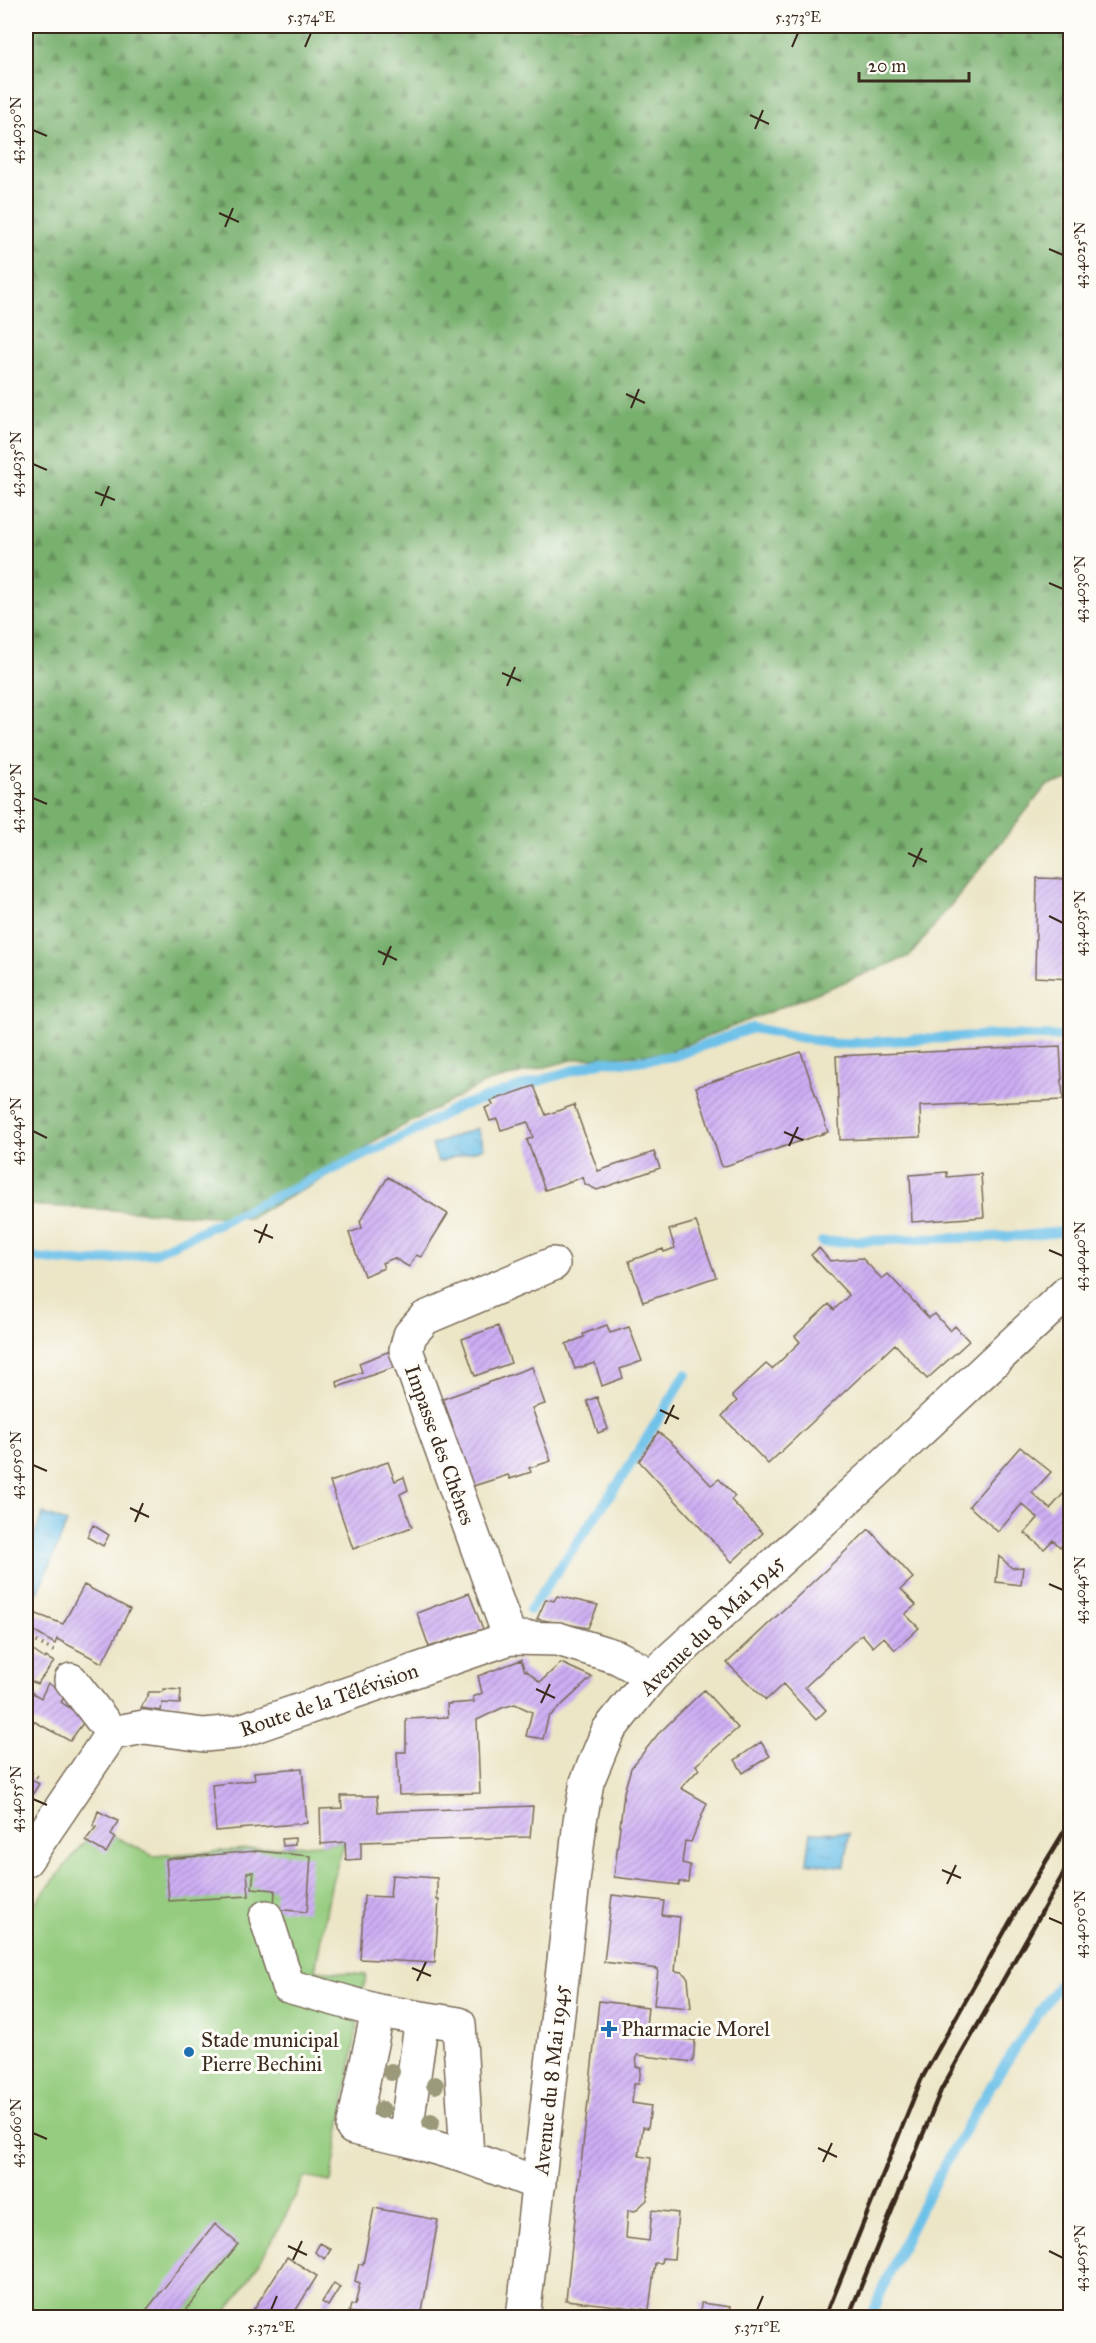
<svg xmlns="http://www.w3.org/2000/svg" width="1096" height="2343" font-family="'IM FELL Great Primer',serif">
  <defs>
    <pattern id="forest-firs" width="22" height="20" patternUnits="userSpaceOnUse" patternTransform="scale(1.5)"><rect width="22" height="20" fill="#78b06e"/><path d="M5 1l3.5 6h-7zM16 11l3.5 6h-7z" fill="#648f5a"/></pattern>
    <pattern id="water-ripples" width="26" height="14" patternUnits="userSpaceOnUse" patternTransform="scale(1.5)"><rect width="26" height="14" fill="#6dc1e9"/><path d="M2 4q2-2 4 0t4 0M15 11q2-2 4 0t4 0" fill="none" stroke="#5b9dbc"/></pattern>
    <pattern id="building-hatch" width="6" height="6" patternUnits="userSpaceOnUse" patternTransform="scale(1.5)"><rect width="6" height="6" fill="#cdaef4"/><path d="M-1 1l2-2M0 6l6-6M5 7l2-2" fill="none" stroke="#a88ec5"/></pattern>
  </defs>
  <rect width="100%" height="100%" fill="#fdfcf7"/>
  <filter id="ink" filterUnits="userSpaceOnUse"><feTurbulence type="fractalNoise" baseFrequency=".0167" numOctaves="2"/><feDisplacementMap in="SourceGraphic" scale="12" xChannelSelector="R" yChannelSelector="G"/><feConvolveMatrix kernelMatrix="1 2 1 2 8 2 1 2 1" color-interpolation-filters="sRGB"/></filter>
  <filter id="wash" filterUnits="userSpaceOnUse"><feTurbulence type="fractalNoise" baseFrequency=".008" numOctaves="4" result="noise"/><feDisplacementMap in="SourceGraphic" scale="24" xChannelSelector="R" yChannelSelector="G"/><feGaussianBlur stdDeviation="1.35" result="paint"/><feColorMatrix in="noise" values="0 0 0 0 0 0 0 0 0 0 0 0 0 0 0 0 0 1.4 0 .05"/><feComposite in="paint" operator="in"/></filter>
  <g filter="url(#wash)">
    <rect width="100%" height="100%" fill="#ece5c6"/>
    <path fill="url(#forest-firs)" stroke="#5a6d46" stroke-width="1.5" d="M26 26H1070V780L1047 785 910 956 666 1053 576 1059 485 1083 378 1139 331 1175 249 1218 26 1205Z"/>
    <path fill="#95cc7f" stroke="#687b4e" stroke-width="1.5" d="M96 1827 153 1856 345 1842 332 1881 315 1970 366 1975 331 2182 304 2177C281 2227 256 2274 222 2317L26 2318V1915Z"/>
    <path fill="url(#water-ripples)" stroke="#547684" stroke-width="1.5" d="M477 1128 484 1148 438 1162 432 1145Z
      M43 1513 67 1523 38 1593 26 1588V1556Z
      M811 1832 849 1833 845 1867 807 1862Z"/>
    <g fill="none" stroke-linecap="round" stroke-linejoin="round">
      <path stroke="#6dc1e9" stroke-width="10" d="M822 1242 1022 1236 1070 1231
        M26 1257 87 1263 156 1252 411 1133 457 1107 603 1061 629 1062 674 1056 752 1028 835 1044 996 1035 1070 1037
        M530 1610 624 1475 686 1374
        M871 2318C898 2246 935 2180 974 2114 1004 2065 1035 2016 1070 1970"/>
    </g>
    <g id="blocks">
      <path fill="url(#building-hatch)" d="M1037 878 1070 879V979L1035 977Z
        M1060 1046 1063 1100 920 1106 921 1137 840 1140 836 1056Z
        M801 1052 828 1132 722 1167 696 1087Z
        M534 1086 546 1115 574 1105 598 1171 654 1152 660 1168 597 1190 585 1184 583 1177 545 1190 527 1140 533 1137 528 1122 501 1130 497 1119 490 1121 485 1108 493 1105 491 1101Z
        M947 1172V1177L981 1174 984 1217 912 1222 910 1175Z
        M388 1177 448 1214 421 1257 416 1255 409 1267 394 1258 382 1263 384 1268 364 1276 349 1233 362 1228 360 1221Z
        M696 1222 716 1277 643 1302 629 1261 663 1249 664 1252 675 1248 669 1230Z
        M819 1248 830 1261 862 1258 882 1279 888 1274 929 1318 935 1314 950 1331 955 1326 969 1341 927 1379 895 1344 768 1464 722 1416 737 1401 732 1396 766 1364 772 1369 800 1342 795 1336 829 1304 834 1310 849 1295 811 1255Z
        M607 1325 610 1333 629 1327 642 1361 620 1369 623 1378 602 1386 595 1363 575 1369 566 1344 584 1337 583 1334Z
        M498 1326 511 1363 475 1376 462 1339Z
        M390 1351 395 1367 338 1387 337 1382 362 1372 359 1363Z
        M532 1367 545 1404 532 1408 551 1461 529 1468 531 1472 510 1479 508 1475 467 1488 447 1429 453 1427 443 1399Z
        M597 1397 608 1429 598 1433 587 1401Z
        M658 1432 672 1443 711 1485 719 1479 735 1496 731 1500 763 1533 732 1562 639 1461Z
        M1020 1447 1051 1472 1032 1493 1050 1509 1070 1486V1536L1060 1547 1053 1540 1044 1549 1025 1533 1038 1518 1022 1504 998 1532 969 1506Z
        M388 1462 395 1481 404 1477 408 1490 400 1494 412 1527 353 1549 330 1482Z
        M93 1525 109 1535 103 1546 87 1537Z
        M869 1529 913 1578 901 1589 916 1605 905 1614 919 1628 895 1650 884 1637 873 1647 862 1634 805 1687 826 1710 816 1720 783 1684 766 1700 727 1663Z
        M999 1556 1012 1568 1023 1567 1021 1585 996 1582Z
        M84 1585 130 1609 102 1663 57 1639 55 1644 26 1627V1610L63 1624Z
        M469 1593 483 1629 429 1647 417 1613Z
        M557 1596 598 1605 588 1628 537 1619 546 1599 554 1601Z
        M26 1646 45 1659 46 1657 54 1662 37 1684 29 1680 26 1684Z
        M521 1660 525 1671 526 1670 540 1682 561 1663 592 1677 548 1718 543 1739 526 1736 532 1712 515 1704 502 1708 477 1720 480 1793 399 1795 397 1752H406V1719L448 1717 447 1704 474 1702 473 1697 482 1693 478 1676Z
        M48 1683 66 1695 61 1702 86 1719 70 1741 26 1717V1689L41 1698Z
        M164 1689 181 1690 180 1704 162 1703 161 1711 141 1708 149 1692H163Z
        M704 1690 738 1728 696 1765 699 1769 681 1788 707 1803 691 1842 685 1841 682 1863 690 1865 688 1882H679V1885L614 1877 624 1792 631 1768 658 1734Z
        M761 1742 770 1756 743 1773 735 1760Z
        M302 1768 307 1823 216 1831 212 1785 255 1780 254 1772Z
        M26 1776 39 1784 26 1805Z
        M341 1796H377L378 1812 533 1806 530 1837 361 1842V1859L346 1860 345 1842 321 1844 320 1809 342 1808Z
        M98 1811 118 1821 111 1835 115 1837 106 1853 85 1841 96 1827 93 1826Z
        M295 1838V1845L283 1846 282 1839Z
        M256 1851 311 1856 307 1912 274 1909 275 1890 252 1888 254 1872H247L249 1896 169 1901 166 1859Z
        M392 1875 437 1878V1900H439L435 1963 360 1959 364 1896 390 1897Z
        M612 1895 664 1901 662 1915 680 1917 675 1971 682 1972 688 1978 691 2008 654 2005 658 1969 604 1962Z
        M599 2001 648 2007 645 2036 695 2040 693 2062 637 2055 636 2067H641L639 2084H634L632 2103 651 2106 648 2128 643 2127 639 2156 651 2158 647 2200 635 2211 628 2210 626 2238 649 2241 652 2210 678 2213 674 2259 662 2258 661 2263H655L649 2310 566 2300Z
        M374 2208 438 2220 421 2318H382L349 2312 351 2305H355L360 2283 355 2281 359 2264H363Z
        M215 2224 238 2244 180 2318H140Z
        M320 2243 331 2249 325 2259 315 2252Z
        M287 2257 317 2276 291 2318H248Z
        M334 2283 340 2287 328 2306 322 2302Z
        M701 2303 730 2307 728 2317H700Z"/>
    </g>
  </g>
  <g filter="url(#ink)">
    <use href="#blocks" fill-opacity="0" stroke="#796b59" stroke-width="1.5"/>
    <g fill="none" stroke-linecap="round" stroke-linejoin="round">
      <g stroke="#796b59" stroke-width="36">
        <path id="minor" d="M510 1638 406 1350 410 1335 425 1318 553 1264
          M71 1680 112 1733
          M26 1860 112 1733 144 1727 204 1735 237 1732 510 1638 558 1639 617 1657 652 1676
          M266 1917 288 1986 378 2011 459 2024 467 2157 539 2184
          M378 2011 353 2128 405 2139 467 2157
          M405 2139 422 2018"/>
      </g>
      <g stroke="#796b59" stroke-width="36">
        <path id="major" d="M523 2318 580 1821 587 1782 608 1731 652 1676 876 1472 1070 1290"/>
      </g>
      <path stroke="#796b59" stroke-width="4" stroke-dasharray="1.5 4.5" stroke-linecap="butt" d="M26 1636 54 1651
        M26 1770 39 1778"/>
      <use href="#minor" stroke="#fff" stroke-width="33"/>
      <use href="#major" stroke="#fff" stroke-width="33"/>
      <path stroke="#3b2a1e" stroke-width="4.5" d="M825 2318 921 2080 1020 1904 1070 1822
        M848 2318 941 2090 1070 1862"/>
    </g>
    <g fill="#9a997a">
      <circle cx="391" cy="2072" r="9"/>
      <circle cx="435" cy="2085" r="9"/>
      <circle cx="382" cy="2110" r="9"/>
      <circle cx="431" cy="2122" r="9"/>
    </g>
  </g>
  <path fill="none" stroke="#3b2a1e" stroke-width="2" d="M305 47 311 33M792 47 798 33M750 115 769 124M755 129 763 110M33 130 47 136M219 213 239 222M225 227 233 208M1049 249 1063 255M626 394 645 403M631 408 639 389M33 464 47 470M95 492 115 500M101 506 109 486M1049 583 1063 589M502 673 521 681M507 686 515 667M33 798 47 804M908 853 927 862M913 867 922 848M1049 916 1063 923M378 951 397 960M383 965 391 946M33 1131 47 1138M784 1132 803 1140M789 1146 798 1127M254 1230 273 1238M259 1243 267 1224M1049 1250 1063 1256M660 1410 679 1419M665 1424 674 1405M33 1465 47 1471M130 1508 149 1517M135 1522 143 1503M1049 1584 1063 1590M536 1689 555 1698M541 1703 550 1684M33 1799 47 1805M942 1870 961 1878M947 1884 956 1865M1049 1918 1063 1924M412 1968 431 1976M417 1981 426 1962M33 2133 47 2139M818 2148 837 2157M823 2162 832 2143M288 2246 307 2255M1049 2251 1063 2258M293 2260 302 2241M271 2310 277 2296M757 2310 763 2296"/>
  <g fill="#1f6fb2" stroke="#fdfcf7" stroke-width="2">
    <path d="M606 2020h6v6h6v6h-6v6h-6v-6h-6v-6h6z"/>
    <circle cx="189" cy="2052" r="6"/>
  </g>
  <g text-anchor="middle" stroke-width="6" stroke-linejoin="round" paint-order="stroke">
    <g font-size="21" fill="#3b2a1e" stroke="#fdfcf7">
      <text transform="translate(440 1445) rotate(70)" y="7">Impasse des Chênes</text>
      <text transform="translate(712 1625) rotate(-44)" y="7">Avenue du 8 Mai 1945</text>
      <text transform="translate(329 1700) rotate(-19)" y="7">Route de la Télévision</text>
      <text transform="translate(551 2080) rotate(-84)" y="7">Avenue du 8 Mai 1945</text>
    </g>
    <g font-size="21" fill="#3b2a1e" stroke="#fdfcf7" text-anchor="start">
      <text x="621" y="2036">Pharmacie Morel</text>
      <text x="201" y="2047">Stade municipal<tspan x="201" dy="24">Pierre Bechini</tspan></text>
    </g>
  </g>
  <rect width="1096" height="2343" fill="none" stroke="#fdfcf7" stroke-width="66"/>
  <path d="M859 72v9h110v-9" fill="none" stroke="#3b2a1e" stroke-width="3"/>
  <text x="868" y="72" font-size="18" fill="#3b2a1e" stroke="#fdfcf7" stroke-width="4.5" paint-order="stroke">20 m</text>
  <rect x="33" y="33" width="1030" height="2277" fill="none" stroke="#3b2a1e" stroke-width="2"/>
  <g font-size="15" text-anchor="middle" fill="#3b2a1e">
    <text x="311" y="22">5.374°E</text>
    <text x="798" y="22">5.373°E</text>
    <text transform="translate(16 130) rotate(-90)" y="5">43.4030°N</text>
    <text transform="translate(1080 255) rotate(-90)" y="5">43.4025°N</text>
    <text transform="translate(16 464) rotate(-90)" y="5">43.4035°N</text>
    <text transform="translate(1080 589) rotate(-90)" y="5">43.4030°N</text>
    <text transform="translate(16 798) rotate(-90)" y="5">43.4040°N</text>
    <text transform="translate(1080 923) rotate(-90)" y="5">43.4035°N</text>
    <text transform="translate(16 1131) rotate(-90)" y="5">43.4045°N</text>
    <text transform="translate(1080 1256) rotate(-90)" y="5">43.4040°N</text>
    <text transform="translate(16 1465) rotate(-90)" y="5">43.4050°N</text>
    <text transform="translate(1080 1590) rotate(-90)" y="5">43.4045°N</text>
    <text transform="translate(16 1799) rotate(-90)" y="5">43.4055°N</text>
    <text transform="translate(1080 1924) rotate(-90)" y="5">43.4050°N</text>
    <text transform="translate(16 2133) rotate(-90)" y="5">43.4060°N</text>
    <text transform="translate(1080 2258) rotate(-90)" y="5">43.4055°N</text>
    <text x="271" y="2332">5.372°E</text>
    <text x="757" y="2332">5.371°E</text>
  </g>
</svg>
